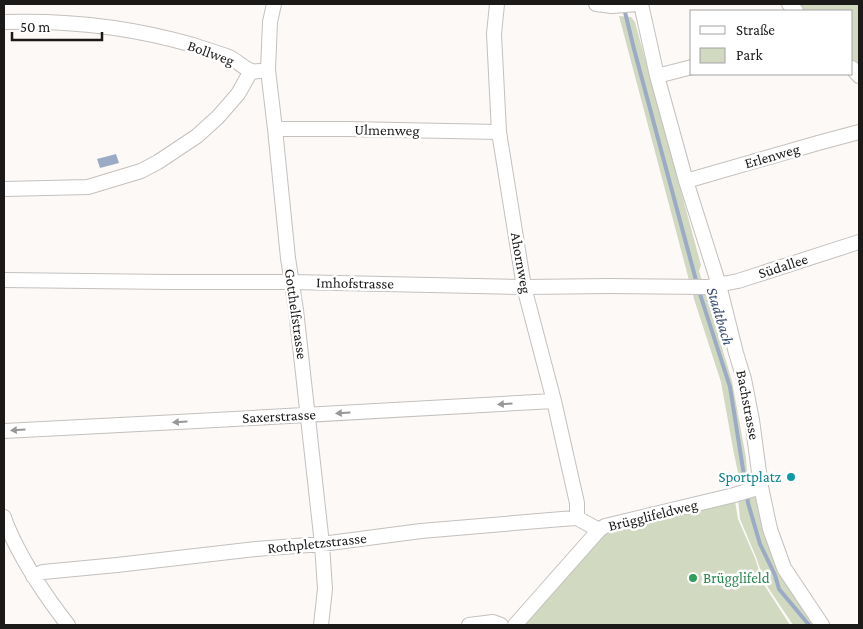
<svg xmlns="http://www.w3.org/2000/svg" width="863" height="629" font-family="'Crimson Pro',serif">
  <rect width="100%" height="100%" fill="#fcf9f7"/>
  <path fill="#d1d9c0" d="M796 4H859L858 67 852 60V11H803Z
    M619 16 631 17 635 22 701 265 699 271 732 381 746 458 748 485 741 486 734 454 721 382 694 299Z
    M734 495 738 519 755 558 763 583 790 625H515L599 530Z
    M754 497 758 500 815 625H793L765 583 756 557 740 519 738 499Z"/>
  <path fill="#9cabc5" d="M116 154 119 163 100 168 97 159Z"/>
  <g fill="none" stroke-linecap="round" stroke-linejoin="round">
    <path stroke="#9cabc5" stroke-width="4" d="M624 8 634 49 697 284
      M699 291 730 387 746 488
      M747 495 748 503 760 544 775 575 779 589 809 625"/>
    <g stroke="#c3c1be" stroke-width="16">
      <path id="minor" d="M274 4 270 22 268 70 275 129 288 258 296 310 322 544 325 589 321 625
        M497 4 494 34 499 132 524 287 554 401 577 503V518
        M596 4 612 6 638 4
        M641 4 657 76 686 181 719 285 736 353 744 379 752 420 761 487 770 529 784 568 822 625
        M789 4 796 11
        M4 22C68 20 131 27 193 45 205 49 218 53 229 57 236 60 246 70 252 71 254 72 257 71 260 71
        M852 68 859 76
        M657 76 692 67
        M275 129H347L499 132
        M686 181 818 143 859 132
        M4 189 88 187 141 171 158 162 197 136 218 117 238 94 251 71
        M4 280 170 282H292L524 287 609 286 707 287 738 281 859 242
        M4 431 216 420 554 401
        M4 517C6 525 10 532 13 539 28 570 47 598 68 625
        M33 576 43 572 117 565 256 549 322 544 421 531 562 519 577 518 599 530
        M469 625 493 622 501 625
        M515 625 599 530 605 526 734 495 761 487"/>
    </g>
    <use href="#minor" stroke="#fff" stroke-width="14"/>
  </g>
  <defs><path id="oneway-solid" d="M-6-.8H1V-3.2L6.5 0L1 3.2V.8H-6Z" transform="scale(1.25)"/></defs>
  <g fill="#989898">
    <use href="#oneway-solid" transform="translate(505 404) rotate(177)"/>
    <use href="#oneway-solid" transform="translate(343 413) rotate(177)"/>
    <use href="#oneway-solid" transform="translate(180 422) rotate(177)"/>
    <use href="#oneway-solid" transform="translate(18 430) rotate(177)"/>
  </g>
  <circle fill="#0f9aa8" stroke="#fff" stroke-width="2" cx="791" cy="477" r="5"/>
  <circle fill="#2e9e5b" stroke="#fff" stroke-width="2" cx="693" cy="578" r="5"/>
  <g text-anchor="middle" stroke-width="5" stroke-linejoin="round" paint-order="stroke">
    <g font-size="15" fill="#1b1a19" stroke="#fff">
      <text transform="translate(211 53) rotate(20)" y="5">Bollweg</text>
      <text transform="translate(387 130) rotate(1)" y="5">Ulmenweg</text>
      <text transform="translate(772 156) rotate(-16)" y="5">Erlenweg</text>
      <text transform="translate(521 263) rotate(80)" y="5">Ahornweg</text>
      <text transform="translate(783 266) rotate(-18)" y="5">Südallee</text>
      <text transform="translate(355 283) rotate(1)" y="5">Imhofstrasse</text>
      <text transform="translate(296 314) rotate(82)" y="5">Gotthelfstrasse</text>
      <text transform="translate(748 405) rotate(79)" y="5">Bachstrasse</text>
      <text transform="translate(279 416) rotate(-3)" y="5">Saxerstrasse</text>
      <text transform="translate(653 515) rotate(-14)" y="5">Brügglifeldweg</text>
      <text transform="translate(317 543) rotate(-6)" y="5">Rothpletzstrasse</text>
    </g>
    <g font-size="15" fill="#0d838f" stroke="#fff" text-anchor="end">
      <text x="781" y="482">Sportplatz</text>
    </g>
    <g font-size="15" fill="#27864d" stroke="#fff" text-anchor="start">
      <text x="703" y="583">Brügglifeld</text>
    </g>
    <g font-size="16" font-style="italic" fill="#384e76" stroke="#fff">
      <text transform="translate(721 316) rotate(73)" y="6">Stadtbach</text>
    </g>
  </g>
  <rect width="863" height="629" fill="none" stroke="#1b1a19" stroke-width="10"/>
  <rect x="690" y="10" width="162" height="65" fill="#ffffff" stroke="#a4a3a3"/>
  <rect x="700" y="26" width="25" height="8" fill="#ffffff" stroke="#a4a3a3"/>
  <text x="736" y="35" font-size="15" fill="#1b1a19">Straße</text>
  <rect x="700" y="48" width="25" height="15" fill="#d1d9c0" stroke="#a4a3a3"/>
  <text x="736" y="60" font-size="15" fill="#1b1a19">Park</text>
  <path d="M12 32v8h90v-8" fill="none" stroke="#1b1a19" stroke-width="2.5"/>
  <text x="20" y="32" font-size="15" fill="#1b1a19" stroke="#ffffff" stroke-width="4" paint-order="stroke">50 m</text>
</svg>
